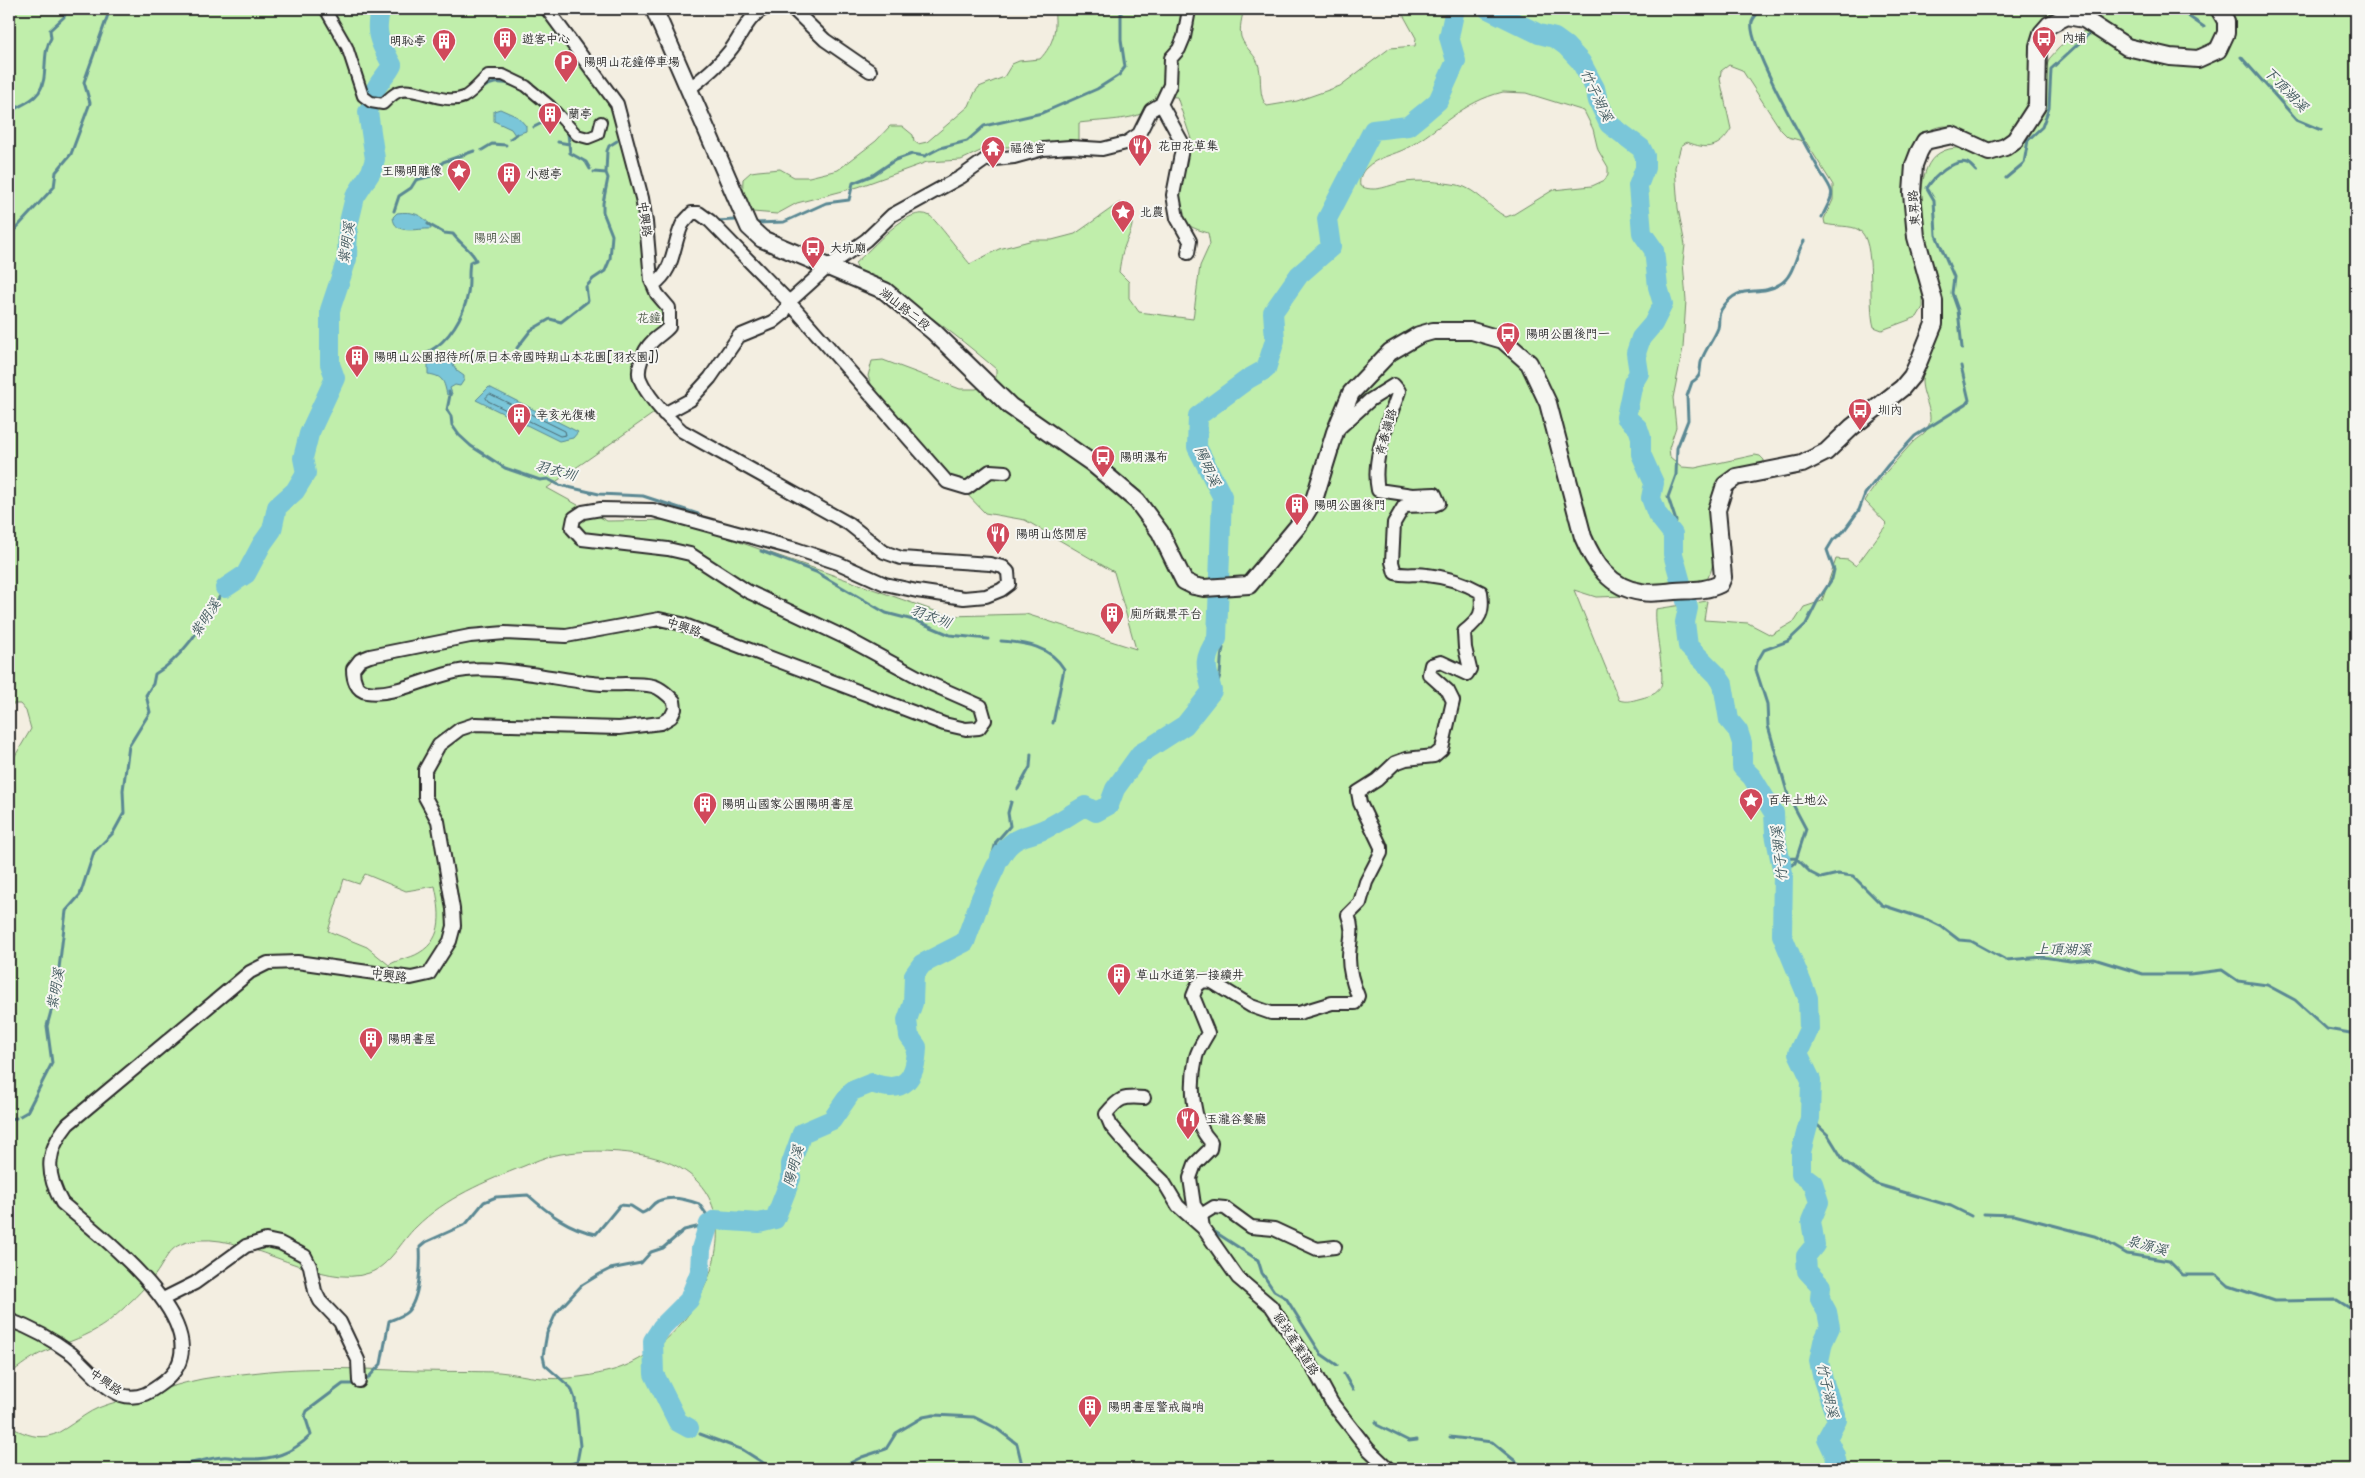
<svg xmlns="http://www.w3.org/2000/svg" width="2365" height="1478" font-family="'Playpen Sans','LXGW WenKai TC',sans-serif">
  <rect width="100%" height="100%" fill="#f3eee1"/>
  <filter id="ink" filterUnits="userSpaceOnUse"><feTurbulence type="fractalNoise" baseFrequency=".02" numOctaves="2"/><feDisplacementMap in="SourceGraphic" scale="10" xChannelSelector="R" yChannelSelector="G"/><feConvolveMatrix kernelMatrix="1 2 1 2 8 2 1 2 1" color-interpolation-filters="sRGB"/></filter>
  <g filter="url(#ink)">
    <path fill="#c0eeab" stroke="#768c6b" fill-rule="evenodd" d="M9 9H539L614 111 667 319 636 368 657 411 547 488 607 521 677 520 949 616 1026 614 1136 649 1114 572 1025 520 985 513 940 466 873 389 868 376 872 361 883 360 960 389H976L994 382 996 377V369C953 332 908 298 858 270L855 263C872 250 908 203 930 216 935 219 963 256 970 264L999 249 1033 240H1052L1075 234 1119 203 1127 205C1138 226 1129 231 1123 251 1121 258 1120 265 1119 272L1129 282V298L1139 312 1193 319 1200 266 1210 244 1208 233C1202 231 1195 229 1190 226 1168 212 1181 174 1185 155L1191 151V139L1177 97C1160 95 1153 110 1138 115 1126 120 1093 121 1079 123V140L1030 147H989L961 160 927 162 858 187 797 203 777 214 753 212C744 202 742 193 743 179L751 172 758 171 780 169 794 177H809L838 170 876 141 890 126H902L913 135 914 141 918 144 927 142 969 106 975 92 979 87 1004 77 1012 64 1019 61 1040 59C1054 44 1057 29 1054 9H1244C1242 17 1239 28 1241 37 1245 49 1257 55 1259 67 1262 79 1258 97 1267 106L1297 101 1340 86 1390 48 1415 46 1416 38 1400 9H2062L2049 15 2040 24C2035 51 2031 119 2010 136 1993 148 1977 139 1960 131 1957 130 1954 126 1950 126 1913 124 1905 165 1903 192L1923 291V307L1917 317 1882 330 1874 327C1867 304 1877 241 1859 230 1851 225 1836 227 1825 224L1824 219 1833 200V185L1806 142 1788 137 1781 130 1742 70 1729 65 1721 71 1720 79 1731 129C1719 149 1707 150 1687 142L1681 146 1675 167 1678 208 1685 245 1683 262 1686 300 1683 348 1673 398 1676 427 1669 448 1670 457 1682 467 1695 468 1755 455 1760 456 1764 460V465C1751 469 1735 473 1723 480 1694 498 1728 561 1704 582L1626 596 1596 597 1574 590 1619 700C1627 703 1634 700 1642 698 1649 696 1658 694 1661 686 1665 673 1654 629 1656 609L1707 601 1704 620 1748 623 1771 635 1795 621 1804 607 1822 601 1836 559 1848 560 1856 566 1887 524 1865 501C1879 478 1896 461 1913 442 1917 438 1925 434 1927 429 1936 415 1922 397 1922 381 1922 364 1937 345 1939 327 1943 288 1888 155 1955 148 1970 146 1988 152 2004 155L2044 75 2049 59 2067 39 2089 29 2127 49 2216 56 2224 9H2356V1469H9V1426C20 1432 35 1439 48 1436 63 1434 81 1415 98 1408 110 1403 124 1400 138 1396 159 1391 180 1383 202 1379 218 1376 235 1375 251 1373 298 1367 344 1368 392 1370 428 1372 464 1371 499 1372 513 1373 527 1377 541 1378 561 1380 586 1377 606 1372 708 1350 780 1175 637 1154 611 1150 582 1150 555 1155 544 1157 534 1162 524 1166 486 1181 445 1198 416 1227 401 1241 390 1266 369 1273 323 1290 251 1236 200 1240 166 1243 169 1258 152 1279 145 1287 137 1296 129 1303 120 1312 108 1323 97 1329 81 1339 61 1344 44 1352 31 1357 20 1367 9 1374V766L31 729 26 711 20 704H12L9 707ZM1503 92 1526 93 1584 111 1593 129 1598 150 1608 167V174L1605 180 1592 186 1553 190 1514 214 1506 217C1489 208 1477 189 1458 185 1440 182 1418 179 1400 183 1386 186 1375 193 1360 186 1359 179 1361 173 1366 168 1377 157 1394 155 1407 148 1442 128 1462 102 1503 92ZM365 874 406 891 435 886C440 910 445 938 419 953 409 959 398 959 389 965L367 947 328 931 344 879 359 884Z
      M2076 9H2212L2219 26C2217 31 2215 39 2210 43 2193 57 2151 54 2132 43 2113 32 2097 18 2076 9Z"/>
    <path fill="#7ac6d9" stroke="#5a8893" d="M500 109 518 117 526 126V131L515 135 511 129 494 121V111Z
      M397 213C412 211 422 214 431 226V229C417 228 394 236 393 217Z
      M428 360 440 364 451 361 457 371 464 376V380L460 386 455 385 450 388 452 394 447 395C444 381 443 376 428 374Z
      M489 387 578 432 573 438 559 441 476 400Z"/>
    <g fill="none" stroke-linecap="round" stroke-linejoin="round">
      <path stroke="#4b6971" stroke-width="1" d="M490 394 565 431 566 435 560 436 488 401 486 398Z"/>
      <path stroke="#5a8893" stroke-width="3" d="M1760 9C1758 13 1753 18 1752 22 1746 43 1808 149 1821 173 1837 196 1833 193 1822 217
        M2178 9 2204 27
        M2241 57 2297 120 2321 130
        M482 89C496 77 515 84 529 94
        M537 102 554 117
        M9 112C19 106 32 102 39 92 49 77 41 54 51 38L50 30 64 17 67 9
        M534 127 554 117 568 133 570 153 586 162 590 169
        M510 139 517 134
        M558 142 569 144
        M482 150 492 144 506 145
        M594 172 606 173
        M2006 178 2024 163 2028 140 2042 127 2049 108 2051 69 2090 33
        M394 211 399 196 411 188 416 180 431 176 443 162 474 151
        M715 221 736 220
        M754 223 784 222 826 203 849 200 853 183 873 175 895 160 912 154 925 156 940 148 967 141 984 126 1042 113 1097 89 1119 75 1125 67 1121 40V9
        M428 224 444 233 453 234C461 245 471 249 476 260L470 262C468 273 470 282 468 293 464 316 449 341 428 352
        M9 236 54 187 56 172 71 154 90 103 84 82 110 9
        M517 348 531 330 550 319 561 322 588 301 586 287 593 279 605 271 610 259 612 235 603 212V203L608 178 606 173 607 151 609 146 617 141
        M1962 348 1958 310 1952 293 1954 277 1936 235 1934 200 1927 188C1933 178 1954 158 1967 163 1970 164 1973 168 1976 171
        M449 392 450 395 447 410 451 416 452 425 459 435 471 446 505 468 540 480 548 479 559 485 599 494 643 496 698 514
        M1673 534 1676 521 1668 497 1676 475 1677 448 1688 420 1687 396 1692 382C1704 375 1698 369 1702 359 1706 348 1714 339 1718 328 1720 322 1717 317 1721 310 1740 280 1757 299 1780 284 1794 276 1796 253 1804 241
        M761 551 816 572 886 613 917 621 950 635 988 639
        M1001 641C1026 643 1050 646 1064 669L1053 723
        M1212 691C1225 675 1218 667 1223 648L1217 639
        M1018 789 1030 767 1031 754
        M1781 859 1796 858 1811 873 1821 878 1838 874 1853 876 1882 905 1928 920 1942 927 1959 940 1971 941 2006 960 2043 957 2070 961 2094 959 2143 974H2190L2222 970 2238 981 2267 985 2295 1000 2327 1029 2356 1034
        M1783 873 1795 863 1806 829 1788 795 1768 726 1767 704 1756 670 1757 662 1764 650 1788 641 1806 624 1817 602 1832 579 1834 570 1827 550 1833 540 1843 532 1859 510 1865 494 1888 465 1915 436 1966 404 1969 400 1961 366
        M993 875 990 865 996 842 1010 826 1008 813 1011 802
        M20 1116 27 1112 52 1063 47 1026 56 993 66 911 80 895 94 852 113 833 124 813 123 790 129 746 150 712 146 695 153 684 155 674C186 656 206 618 225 588
        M1810 1118 1828 1135 1844 1161 1876 1184 1951 1206 1971 1216
        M9 1119 16 1118
        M1984 1214 2014 1215 2098 1237 2127 1254 2169 1261 2183 1275H2217L2229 1286 2274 1301 2337 1300 2356 1312
        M1212 1230 1258 1260 1262 1273 1274 1291 1286 1298 1321 1354 1337 1365
        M1344 1374 1353 1390
        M1376 1422 1377 1425 1409 1441 1417 1440
        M700 1434 743 1450 773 1469
        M1450 1437 1492 1442 1525 1469
        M166 1469 173 1464C191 1466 205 1458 222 1457 230 1456 237 1459 245 1459 273 1460 291 1454 311 1435L305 1416 307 1411 343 1384H355L367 1379 381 1364 389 1321C394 1319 403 1316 407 1312 420 1299 421 1264 420 1247L426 1242 466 1224 484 1202 496 1197 528 1195C548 1213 569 1229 596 1234L620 1205 631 1206 642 1213C650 1211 651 1204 658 1201 671 1195 686 1199 699 1204L712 1222
        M556 1469 577 1462 580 1446 575 1399 571 1388 545 1365 543 1356 547 1333 556 1313 582 1285 600 1274 610 1269 641 1263 651 1252 663 1248 684 1230 709 1224
        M838 1469 862 1457 886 1449 896 1433 923 1417 934 1415 974 1417 996 1428 1017 1444 1023 1469"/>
      <path stroke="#7ac6d9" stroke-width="20" d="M1488 9 1539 34 1555 38 1566 46 1581 62 1595 88 1598 101 1609 124 1641 148 1645 156V168L1638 186 1642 233 1654 250 1658 287 1663 304 1653 324 1641 338 1636 353 1639 373 1633 383 1626 417 1638 428 1641 437V454L1654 483 1651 498 1657 514 1673 534V554L1688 608 1685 622 1688 646 1717 675 1723 684 1729 720 1738 731 1742 743V767L1752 777 1774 813 1775 834 1783 873 1782 935 1808 998 1809 1029 1798 1053 1811 1080 1810 1118 1801 1152V1174L1813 1183 1819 1202 1811 1221 1815 1245 1806 1256 1807 1271 1821 1286 1820 1299 1827 1312 1830 1327 1823 1342 1819 1361 1823 1380 1837 1420 1827 1438 1835 1455 1838 1469
        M374 93C378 81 387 76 392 65 381 44 373 33 381 9
        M225 588 246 574 262 544 272 530 277 507 295 491 306 473 303 458 309 434 335 378 330 364V310L347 259 348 226 355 197 371 172 375 159 368 112
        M1000 858C1014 833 1025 839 1047 828 1060 822 1072 813 1085 806L1096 812 1109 805 1115 789 1140 754 1185 725 1212 691C1206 667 1202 660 1217 639L1222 496 1197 447 1198 416 1248 379 1266 369 1275 340 1273 312 1299 275 1331 247 1327 219 1373 130 1408 126 1424 113 1438 101 1456 61 1449 37 1455 9
        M689 1428 678 1422 654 1374 653 1341 662 1327 689 1300 700 1272 701 1249 706 1233 709 1224 715 1220 759 1223 775 1219 791 1178V1164L802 1133 832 1120 852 1091 872 1083C905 1095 916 1078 917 1047L909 1036 907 1020 913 1003 914 975 922 964 965 942 981 898 996 866"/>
      <g stroke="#2b2b2b" stroke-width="14">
        <path id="pedestrian" d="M325 9 347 47 363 96 371 102 383 104C387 100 393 94 398 92 414 85 444 106 464 97 473 92 481 82 488 75H503L526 86 550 106 577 135 588 138 598 134 601 122"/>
      </g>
      <g stroke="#2b2b2b" stroke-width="16">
        <path id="minor" d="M793 9 825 40 870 71
          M689 89C705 76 720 64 732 48 742 35 748 16 764 9
          M1161 104 1183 144 1173 195 1177 218 1190 241 1188 253
          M653 285C675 270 672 247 682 225 684 221 689 217 692 213H699L710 221 789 302 947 482 967 488 990 471 1005 472
          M664 414 690 400 710 378 739 336 773 322 783 314 789 302 829 266 866 240 892 215 961 177 985 160 1014 157 1043 149 1070 147 1102 149 1126 143 1139 134 1151 110 1161 104 1170 85 1171 58 1179 49 1184 37 1189 10
          M1338 429 1370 400 1394 385 1399 391C1389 421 1371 458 1378 490L1412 495 1435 494 1439 503 1434 505 1404 506 1394 523 1392 562 1395 573C1406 576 1416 573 1427 575 1446 577 1465 583 1481 592 1484 613 1480 619 1464 632L1465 648 1470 669 1467 674 1441 662 1431 665 1429 674 1448 691 1453 701 1442 749 1434 756 1406 759 1395 763 1377 780 1358 792 1360 803 1381 847V853L1366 882 1360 903 1348 915C1355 933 1349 940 1349 958 1349 971 1353 984 1358 996L1355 1003H1332L1299 1013H1271L1251 1006 1212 982 1203 981 1197 986 1193 996 1208 1033C1204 1040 1198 1049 1196 1057 1190 1084 1191 1121 1211 1142L1210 1149 1195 1164 1190 1178 1194 1205 1201 1215 1203 1228 1238 1278 1271 1306 1313 1368 1332 1403 1368 1449 1389 1469
          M1144 1098C1123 1096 1119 1098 1106 1114L1111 1126 1133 1152 1163 1181 1178 1206 1203 1228
          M1201 1215 1214 1207 1225 1208 1251 1227 1274 1229 1317 1249 1335 1247
          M163 1299 195 1283 246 1246 266 1240 280 1243 305 1256 310 1266 315 1291 320 1301 340 1322 358 1360 359 1381
          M9 1320C31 1328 53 1340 72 1354 86 1366 104 1389 121 1395 139 1401 152 1391 165 1381 228 1330 96 1233 62 1203 45 1173 46 1151 68 1124L250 972 268 963 297 962 411 978 429 974 450 941 454 926 453 909 438 821 425 797V770L439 745 460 729 475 724 619 728 661 723 671 717 675 709 674 701C668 695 661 688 653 686 633 682 611 686 592 683 555 679 502 666 466 670 435 673 396 697 367 692 356 691 353 678 353 669L360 660 370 656 470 636 505 633 566 636 659 619 682 624 944 724 966 729 979 728 985 720 981 706 931 684 846 638 747 591 690 554 668 549 582 539 572 528 574 518 583 512 601 509 653 510 796 549 838 563 885 584 917 591 964 598 986 596 1001 590 1009 584 1008 572 1003 567 990 564 901 558 884 552 849 524 682 431C668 418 648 398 640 379 636 369 644 350 651 343 656 337 664 333 669 327V308L657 294 651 280 646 222 642 198 617 104 547 9"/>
      </g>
      <g stroke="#2b2b2b" stroke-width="20">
        <path id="tertiary" d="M654 9 749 227 762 239 885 291 934 332 1010 406 1092 463 1137 501 1160 532 1184 581 1194 586 1204 588 1249 585 1298 526 1314 500 1335 432 1351 393 1390 352 1419 335 1433 331H1472L1503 340 1529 363 1548 403 1583 537C1594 563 1610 588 1641 592 1652 594 1664 592 1675 591 1691 590 1706 591 1720 584L1723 577 1717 510 1725 485 1736 477 1802 464 1826 452 1852 427 1902 388 1912 376 1919 361 1934 324V301L1916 237 1912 193 1914 165 1919 152 1925 141 1952 135 1989 152 2005 147 2015 140 2037 106 2038 46 2042 33 2049 25 2067 16 2084 19 2127 47 2170 57 2198 59 2218 50 2226 33V21L2219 9"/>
      </g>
      <use href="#pedestrian" stroke="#f6f6f2" stroke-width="10"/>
      <use href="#minor" stroke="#f6f6f2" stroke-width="12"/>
      <use href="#tertiary" stroke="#f6f6f2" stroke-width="16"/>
    </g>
  </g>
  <defs>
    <g id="bus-pin" transform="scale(1.25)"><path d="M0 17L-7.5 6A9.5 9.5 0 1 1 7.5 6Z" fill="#d1495b" stroke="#f6f6f2"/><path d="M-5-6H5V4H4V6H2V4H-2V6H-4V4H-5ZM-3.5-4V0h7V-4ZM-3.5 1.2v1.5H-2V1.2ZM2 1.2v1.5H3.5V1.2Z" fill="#fff"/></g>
    <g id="building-pin" transform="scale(1.25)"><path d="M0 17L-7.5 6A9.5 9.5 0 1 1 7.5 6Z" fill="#d1495b" stroke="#f6f6f2"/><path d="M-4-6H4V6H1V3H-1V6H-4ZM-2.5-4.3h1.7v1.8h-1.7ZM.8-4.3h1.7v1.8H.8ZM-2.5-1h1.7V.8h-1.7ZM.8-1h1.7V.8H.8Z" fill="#fff"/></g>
    <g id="parking-pin" transform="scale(1.25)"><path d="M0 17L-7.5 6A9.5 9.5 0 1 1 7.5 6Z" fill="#d1495b" stroke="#f6f6f2"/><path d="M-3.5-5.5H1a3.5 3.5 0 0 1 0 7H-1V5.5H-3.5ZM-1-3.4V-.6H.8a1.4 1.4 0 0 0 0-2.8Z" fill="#fff"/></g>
    <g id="restaurant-pin" transform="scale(1.25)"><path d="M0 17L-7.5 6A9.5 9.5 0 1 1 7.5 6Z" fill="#d1495b" stroke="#f6f6f2"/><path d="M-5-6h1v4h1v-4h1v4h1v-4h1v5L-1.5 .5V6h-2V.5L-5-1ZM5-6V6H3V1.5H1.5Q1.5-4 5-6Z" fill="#fff"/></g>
    <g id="temple-pin" transform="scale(1.25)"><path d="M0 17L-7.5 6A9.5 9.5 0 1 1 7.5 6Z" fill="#d1495b" stroke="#f6f6f2"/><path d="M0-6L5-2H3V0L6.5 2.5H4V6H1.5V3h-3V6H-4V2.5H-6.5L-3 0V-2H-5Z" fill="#fff"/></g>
    <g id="sight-pin" transform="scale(1.25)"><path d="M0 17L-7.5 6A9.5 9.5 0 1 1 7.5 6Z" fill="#d1495b" stroke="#f6f6f2"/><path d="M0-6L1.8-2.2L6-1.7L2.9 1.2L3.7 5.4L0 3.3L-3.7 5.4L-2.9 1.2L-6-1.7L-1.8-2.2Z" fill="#fff"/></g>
  </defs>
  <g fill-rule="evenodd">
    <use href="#bus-pin" x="2044" y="38"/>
    <use href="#building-pin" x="505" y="39"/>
    <use href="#building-pin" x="444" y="41"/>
    <use href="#parking-pin" x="566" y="62"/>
    <use href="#building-pin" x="550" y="114"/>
    <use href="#restaurant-pin" x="1140" y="146"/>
    <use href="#temple-pin" x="993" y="148"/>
    <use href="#sight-pin" x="459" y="171"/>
    <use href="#building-pin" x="509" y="174"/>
    <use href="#sight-pin" x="1123" y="212"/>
    <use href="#bus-pin" x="813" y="248"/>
    <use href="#bus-pin" x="1508" y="334"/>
    <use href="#building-pin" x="357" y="357"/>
    <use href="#bus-pin" x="1860" y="410"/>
    <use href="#building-pin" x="519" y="415"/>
    <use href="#bus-pin" x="1103" y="457"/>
    <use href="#building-pin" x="1297" y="505"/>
    <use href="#restaurant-pin" x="998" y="534"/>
    <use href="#building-pin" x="1112" y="614"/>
    <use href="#sight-pin" x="1751" y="800"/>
    <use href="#building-pin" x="705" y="804"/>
    <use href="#building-pin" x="1119" y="975"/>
    <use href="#building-pin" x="371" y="1039"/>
    <use href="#restaurant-pin" x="1188" y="1119"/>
    <use href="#building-pin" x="1090" y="1407"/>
  </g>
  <g text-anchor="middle" stroke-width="4" stroke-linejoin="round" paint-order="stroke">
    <g font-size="12" fill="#2b2b2b" stroke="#f6f6f2" text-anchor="start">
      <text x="2062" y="42">內埔</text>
      <text x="522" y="43">遊客中心</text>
      <text x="426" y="45" text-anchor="end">明恥亭</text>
      <text x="584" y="66">陽明山花鐘停車場</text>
      <text x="568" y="118">蘭亭</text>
      <text x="1158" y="150">花田花草集</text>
      <text x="1010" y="152">福德宮</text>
      <text x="442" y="175" text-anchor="end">王陽明雕像</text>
      <text x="526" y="178">小憇亭</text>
      <text x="1140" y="216">北農</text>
      <text x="830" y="252">大坑廟</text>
      <text x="1526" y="338">陽明公園後門一</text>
      <text x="374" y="361">陽明山公園招待所(原日本帝國時期山本花園[羽衣園])</text>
      <text x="1878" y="414">圳內</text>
      <text x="536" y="419">辛亥光復樓</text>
      <text x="1120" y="461">陽明瀑布</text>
      <text x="1314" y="509">陽明公園後門</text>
      <text x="1016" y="538">陽明山悠閒居</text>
      <text x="1130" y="618">廁所觀景平台</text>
      <text x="1768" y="804">百年土地公</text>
      <text x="722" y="808">陽明山國家公園陽明書屋</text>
      <text x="1136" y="979">草山水道第一接續井</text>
      <text x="388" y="1043">陽明書屋</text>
      <text x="1206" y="1123">玉瀧谷餐廳</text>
      <text x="1108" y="1411">陽明書屋警戒崗哨</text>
    </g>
    <g font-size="12" fill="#2b2b2b" stroke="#f6f6f2">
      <text transform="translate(1914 208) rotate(-94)" y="4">東昇路</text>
      <text transform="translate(645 219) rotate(82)" y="4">中興路</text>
      <text transform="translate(905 309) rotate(38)" y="4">湖山路二段</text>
      <text transform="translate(1386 432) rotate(-74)" y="4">青春嶺路</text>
      <text transform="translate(684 627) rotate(19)" y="4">中興路</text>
      <text transform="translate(389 975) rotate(7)" y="4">中興路</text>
      <text transform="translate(1296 1344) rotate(57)" y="4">猴崁產業道路</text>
      <text transform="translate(106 1382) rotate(35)" y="4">中興路</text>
    </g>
    <g font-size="12" fill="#505c4b" stroke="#f6f6f2">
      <text x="498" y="242">陽明公園</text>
      <text x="649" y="322">花鐘</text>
    </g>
    <g font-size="14" font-style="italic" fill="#435a5f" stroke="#f6f6f2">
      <text transform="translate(2286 89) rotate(46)" y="5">下頂湖溪</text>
      <text transform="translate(1597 95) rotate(65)" y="5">竹子湖溪</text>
      <text transform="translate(346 243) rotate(-82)" y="5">紫明溪</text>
      <text transform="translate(1208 466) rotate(66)" y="5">陽明溪</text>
      <text transform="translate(556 470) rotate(15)" y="5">羽衣圳</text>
      <text transform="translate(931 616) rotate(20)" y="5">羽衣圳</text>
      <text transform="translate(205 618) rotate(-56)" y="5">紫明溪</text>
      <text transform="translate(1779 854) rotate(-96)" y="5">竹子湖溪</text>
      <text transform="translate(2063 949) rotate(1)" y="5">上頂湖溪</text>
      <text transform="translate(55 989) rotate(-80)" y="5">紫明溪</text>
      <text transform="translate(793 1166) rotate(-75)" y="5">陽明溪</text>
      <text transform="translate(2147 1245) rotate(15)" y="5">泉源溪</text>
      <text transform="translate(1828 1390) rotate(78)" y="5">竹子湖溪</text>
    </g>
  </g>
  <rect width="2365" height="1478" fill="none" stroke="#f6f6f2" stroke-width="30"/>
  <rect x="15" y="15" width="2335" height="1448" fill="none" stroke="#2b2b2b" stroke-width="2" filter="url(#ink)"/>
</svg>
